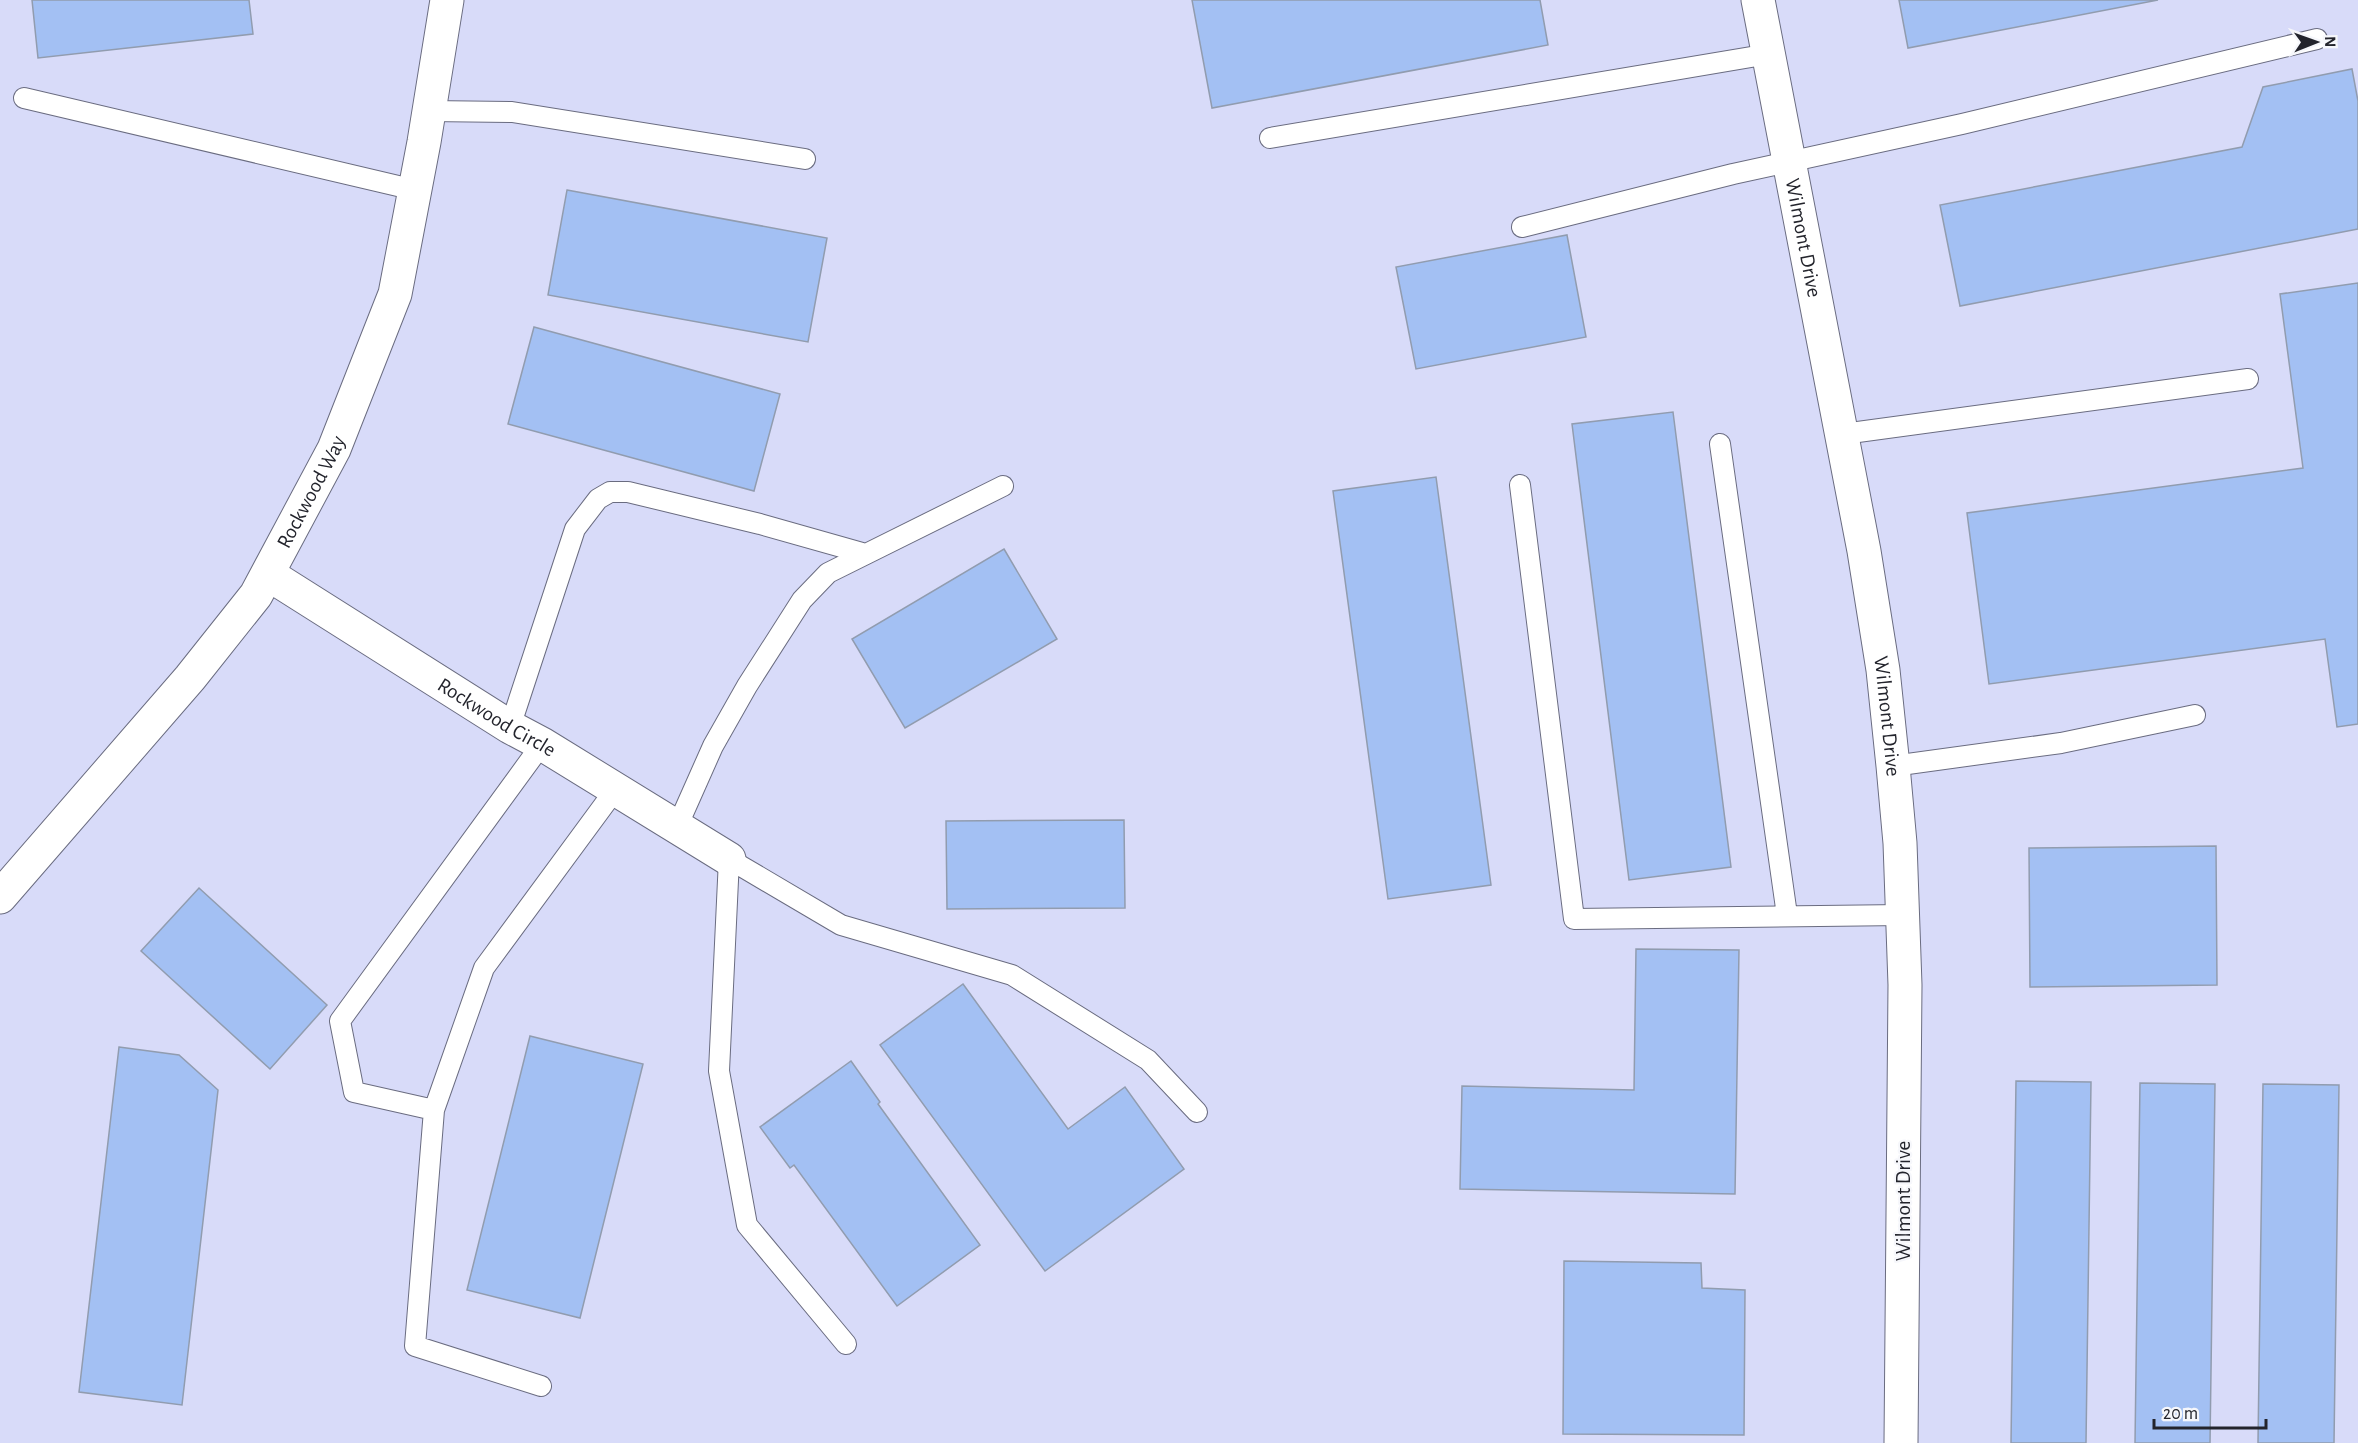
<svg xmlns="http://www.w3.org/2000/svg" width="2358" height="1443" font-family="'Alegreya Sans',sans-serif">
  <rect width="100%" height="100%" fill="#e6e8ff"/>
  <path fill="#d8dbf9" d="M0 0H2358V1443H0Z"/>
  <path fill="#a3c0f3" stroke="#919caf" stroke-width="1.5" d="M32 0H249L253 34 38 58Z
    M1192 0H1540L1548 45 1212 108Z
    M1899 0H2158L1908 48Z
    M2352 69 2358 101V229L1960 306 1940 205 2242 147 2263 87Z
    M567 190 827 238 808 342 548 295Z
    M1567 235 1586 337 1416 369 1396 267Z
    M2358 283V724L2337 727 2325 639 1989 684 1967 513 2303 468 2280 294Z
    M534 327 780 394 754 491 508 424Z
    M1673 412 1731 867 1629 880 1572 424Z
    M1436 477 1491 885 1388 899 1333 491Z
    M1004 549 1057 639 905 728 852 639Z
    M1124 820 1125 908 947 909 946 821Z
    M2216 846 2217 985 2030 987 2029 848Z
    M199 888 327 1005 270 1069 141 951Z
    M1636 949 1739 950 1735 1194 1460 1189 1462 1086 1634 1090Z
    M963 984 1068 1129 1125 1087 1184 1169 1045 1271 880 1045Z
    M530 1036 643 1064 580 1318 467 1290Z
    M119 1047 179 1055 218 1090 182 1405 79 1392Z
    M851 1061 880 1102 878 1104 980 1245 897 1306 794 1165 790 1168 760 1127Z
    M2016 1081 2091 1082 2086 1443H2011Z
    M2140 1083 2215 1084 2210 1443H2135Z
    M2263 1084 2339 1085 2334 1443H2258Z
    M1564 1261 1701 1263 1702 1288 1745 1290 1744 1435 1563 1434Z"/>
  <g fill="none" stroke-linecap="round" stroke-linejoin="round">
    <g stroke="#6a6c80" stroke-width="22">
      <path id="service" d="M24 98 415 190
        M429 111 512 112 805 159
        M1270 138 1769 54
        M1522 227 1733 174 1962 124 2317 39
        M1843 434 2248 379
        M1720 444 1787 915
        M1520 485 1574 919 1903 915
        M510 727 575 529 598 499 610 492H628L760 524 866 554
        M1893 766 2061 743 2195 715
        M677 827 713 746 747 686 802 600 828 573 1003 486
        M434 1110 354 1092 340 1021 542 744
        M846 1344 747 1225 719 1071 729 859 841 925 1012 975 1148 1060 1197 1112
        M541 1386 415 1346 434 1110 484 968 615 790"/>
    </g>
    <g stroke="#6a6c80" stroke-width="35">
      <g id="minor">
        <path id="s1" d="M1758 0 1864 551 1883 670 1893 766 1900 843 1905 985 1901 1443"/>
        <path id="s2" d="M268 574 510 727 542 744 729 859"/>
        <path id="s3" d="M0 897 190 678 256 595 334 449 395 294 424 142 447 0"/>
      </g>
    </g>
    <use href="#service" stroke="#fff" stroke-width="20"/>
    <use href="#minor" stroke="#fff" stroke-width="33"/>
  </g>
  <g text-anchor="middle" stroke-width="4.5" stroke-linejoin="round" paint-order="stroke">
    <g font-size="21" fill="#23242c" stroke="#f6f7fb">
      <text dy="7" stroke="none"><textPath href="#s1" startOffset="242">Wilmont Drive</textPath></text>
      <text dy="7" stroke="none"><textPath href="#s3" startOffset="513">Rockwood Way</textPath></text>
      <text dy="7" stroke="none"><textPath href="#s1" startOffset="728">Wilmont Drive</textPath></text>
      <text dy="7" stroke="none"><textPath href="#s2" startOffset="270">Rockwood Circle</textPath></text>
      <text transform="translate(1903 1201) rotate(-90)" y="7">Wilmont Drive</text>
    </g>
  </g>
  <g transform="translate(2316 42) rotate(89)" stroke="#f6f7fb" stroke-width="4.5" paint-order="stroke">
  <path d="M0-4.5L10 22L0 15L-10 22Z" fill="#23242c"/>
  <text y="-9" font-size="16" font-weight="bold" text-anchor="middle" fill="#23242c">N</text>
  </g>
  <path d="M2154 1419v9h112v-9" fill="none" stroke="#23242c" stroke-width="3"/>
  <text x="2163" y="1419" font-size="18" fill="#23242c" stroke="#f6f7fb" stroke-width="4.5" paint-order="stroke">20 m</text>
</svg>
